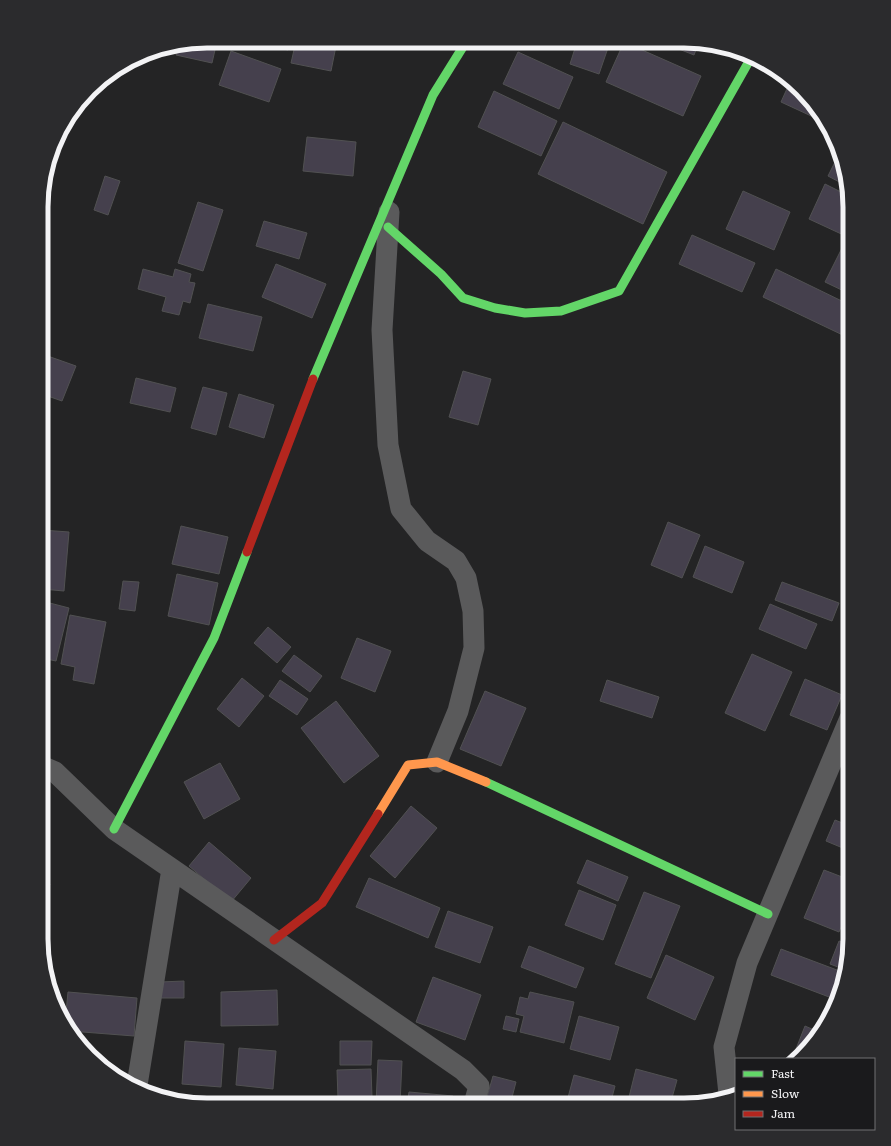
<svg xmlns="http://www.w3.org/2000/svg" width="891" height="1146" font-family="Literata,serif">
  <rect width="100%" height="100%" fill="#242425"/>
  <path fill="#45404d" stroke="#515152" d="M207 41H217L212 63 176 55 178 46Z
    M248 41H290L288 50Z
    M296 41H337L331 71 291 63Z
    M577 42H610L599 74 570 64Z
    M624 42 701 76 683 116 606 82Z
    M661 42H699L694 55Z
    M231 51 281 69 269 102 219 85Z
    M518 52 573 77 559 109 503 84Z
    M790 82 822 121 781 102Z
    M494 91 557 121 541 156 478 127Z
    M563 122 667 172 643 224 538 174Z
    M307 137 356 142 353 176 303 171Z
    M838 156 845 185 828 176Z
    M105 176 120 181 108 215 94 210Z
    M825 184 847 195 850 207V238L809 219Z
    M743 191 790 212 774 250 726 229Z
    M198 202 223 210 203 271 178 263Z
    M264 221 307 233 299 259 256 246Z
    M692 235 755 263 742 292 679 264Z
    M845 242 850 245V294L825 282Z
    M276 264 326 284 312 318 262 297Z
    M143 269 173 277 175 269 191 274 189 282 195 283 190 303 183 301 179 315 162 311 166 297 138 289Z
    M776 269 850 305 849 338 763 297Z
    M208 304 262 317 253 351 199 338Z
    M42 354 76 366 62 401 42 394Z
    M463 371 491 379 478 425 449 417Z
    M136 378 176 388 170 412 130 403Z
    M203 387 227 393 216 435 191 428Z
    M239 394 274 405 264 438 229 427Z
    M668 522 700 535 682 578 651 565Z
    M181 526 228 537 219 574 172 564Z
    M42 530 69 532 64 591 42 589Z
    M705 546 744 562 732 593 693 577Z
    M177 574 218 583 209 625 168 616Z
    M123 581 139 582 135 611 119 609Z
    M782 582 839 603 832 621 775 600Z
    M42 601 69 608 56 661 42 658Z
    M770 604 817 624 806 649 759 629Z
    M70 615 106 622 94 684 73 680 75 667 61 664Z
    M268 627 291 647 277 663 254 643Z
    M357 638 391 651 375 692 341 678Z
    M752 654 792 672 765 731 725 713Z
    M294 655 322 676 310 692 282 671Z
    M242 678 264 696 239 727 217 709Z
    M805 679 842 695 827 730 790 715Z
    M280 680 308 699 297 715 269 696Z
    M607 680 659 697 652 718 600 701Z
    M485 691 526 708 501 766 460 749Z
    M336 701 379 756 344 783 301 728Z
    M220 763 240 799 204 819 184 782Z
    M849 803 850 804V821L843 818Z
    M411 806 437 828 395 878 370 856Z
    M835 820 850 826V851L826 841Z
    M209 842 251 878 231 902 189 866Z
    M587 860 628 877 618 901 577 883Z
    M824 870 850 880V906L839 932 804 918Z
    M369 878 440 908 428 938 356 907Z
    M41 880 50 884 41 904Z
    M579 890 616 905 603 940 565 925Z
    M644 892 680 906 651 978 615 964Z
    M448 911 493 927 480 963 435 947Z
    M839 941 850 945 846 970 830 964Z
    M529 946 584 968 576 988 521 967Z
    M781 949 845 973 841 993 837 1000 771 975Z
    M666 955 714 977 695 1020 647 998Z
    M433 977 481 995 465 1040 416 1022Z
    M184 981V998H159L160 982Z
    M277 990 278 1025 221 1026V992Z
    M68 992 137 998 134 1036 70 1031 65 1023Z
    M530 992 574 1002 564 1043 520 1032 524 1016 516 1014 520 997 528 999Z
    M831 1005 834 1007 823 1029 821 1028Z
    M506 1016 519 1019 516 1032 503 1029Z
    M579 1016 619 1027 610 1060 570 1049Z
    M805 1026 821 1033 803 1053 796 1049Z
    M185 1041 224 1044 221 1087 182 1084Z
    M340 1041H372L371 1065H340Z
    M239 1048 276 1051 273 1089 236 1085Z
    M378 1060 402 1061 400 1104H376Z
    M371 1069 372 1097 338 1099 337 1070Z
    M636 1069 677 1080 670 1105H627Z
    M574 1075 615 1086 610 1105H566Z
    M493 1076 516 1082 510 1105 485 1104Z
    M409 1092 453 1096 452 1104H407Z"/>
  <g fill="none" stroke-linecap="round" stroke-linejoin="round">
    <path stroke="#5a5a5b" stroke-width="21" d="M389 212 382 330 388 445 401 509 427 541 456 561 466 578 473 611 474 648 458 711 437 762
      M41 766 55 772 114 829 463 1070 479 1086 474 1104
      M137 1085 172 869
      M729 1094 724 1047 747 963 850 718"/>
    <path stroke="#63d668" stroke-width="9" d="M388 227 441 274 463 298 495 308 525 313 561 311 619 291 752 56
      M313 379 433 95 466 42
      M486 782 768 914
      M114 829 214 638 247 552"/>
    <path stroke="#ff974d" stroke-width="9" d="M378 814 408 765 437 762 486 782"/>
    <path stroke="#b3261e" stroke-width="9" d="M247 552 313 379
      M274 940 322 903 378 814"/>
  </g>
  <path d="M0 0H891V1146H0ZM207 48H684A159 159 0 0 1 843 207V939A159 159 0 0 1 684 1098H207A159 159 0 0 1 48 939V207A159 159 0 0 1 207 48Z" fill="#2b2b2d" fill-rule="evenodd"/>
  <path fill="none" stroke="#f3f3f5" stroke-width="5" d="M207 48H684A159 159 0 0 1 843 207V939A159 159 0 0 1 684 1098H207A159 159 0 0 1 48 939V207A159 159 0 0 1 207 48Z"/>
  <rect x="735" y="1058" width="140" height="72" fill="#1a1a1c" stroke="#717173"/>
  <rect x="743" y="1071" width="20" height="6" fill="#63d668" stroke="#717173"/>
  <text x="771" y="1078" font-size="12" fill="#f3f3f5">Fast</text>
  <rect x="743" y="1091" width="20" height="6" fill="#ff974d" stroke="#717173"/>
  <text x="771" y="1098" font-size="12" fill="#f3f3f5">Slow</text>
  <rect x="743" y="1111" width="20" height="6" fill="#b3261e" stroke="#717173"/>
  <text x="771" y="1118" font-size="12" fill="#f3f3f5">Jam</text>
</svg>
